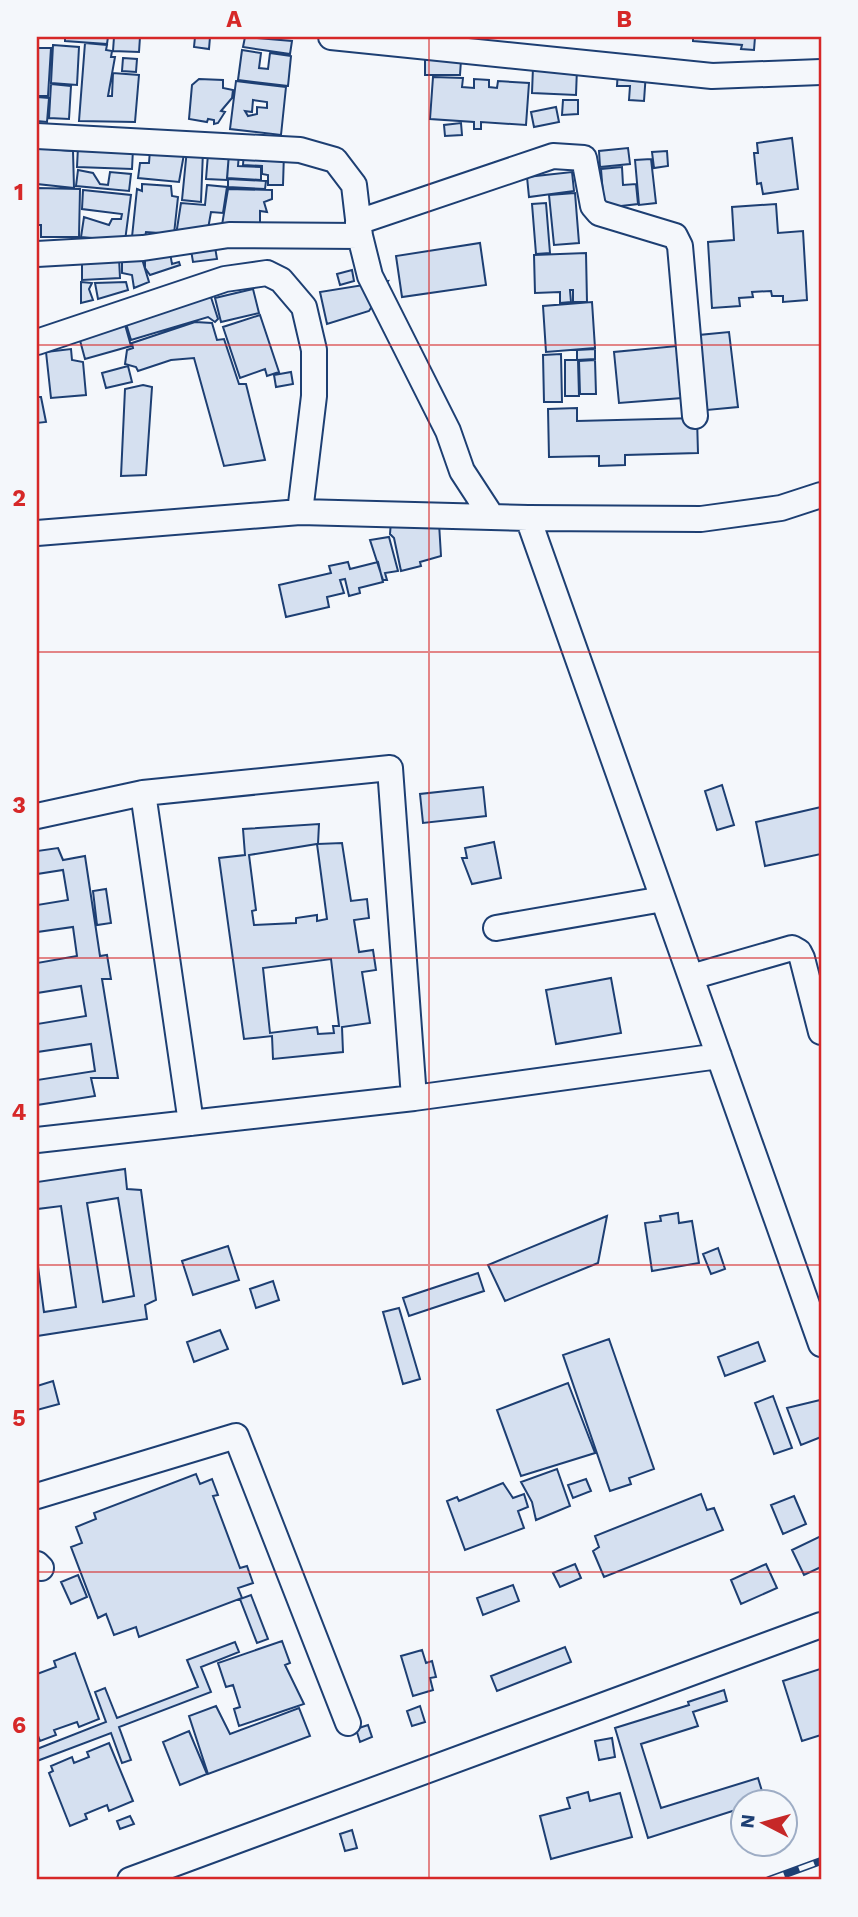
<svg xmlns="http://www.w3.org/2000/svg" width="858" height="1917" font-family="'Work Sans',sans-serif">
  <rect width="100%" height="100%" fill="#f4f7fb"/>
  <path fill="#d5e0f0" stroke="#1d3f73" stroke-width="2" fill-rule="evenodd" d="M65 37H108L107 44 65 41Z
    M114 37H140L139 52 113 51Z
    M195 37H210L209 49 194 47Z
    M245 37 292 41 290 54 243 47Z
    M693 37H755L754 50 741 49 742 45 693 41Z
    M85 43 107 45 106 50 112 51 111 57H115L108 96H112L113 73 139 75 135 122 79 121Z
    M53 45 79 47 77 85 51 83Z
    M37 48H51L48 96H37Z
    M242 50 261 53 259 68 268 69 270 53 291 56 288 86 238 80Z
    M123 58 137 59 136 72 122 71Z
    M425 60H461L460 75H425Z
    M533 67 577 68 576 95 532 93Z
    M618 70 646 72 644 101 629 100 630 86H617Z
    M433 77 463 78 462 87 474 88V79L489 80V87L497 88 498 81 529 83 526 125 481 122V129H474V122L430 119Z
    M199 79 223 80V88L233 90 232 98 221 111 225 112 218 123 214 124V120L208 119 207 122 189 119 192 85Z
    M236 81 286 87 281 135 230 129ZM253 100 267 102V108L257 107V114L248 116 245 111 252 112Z
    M51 84 71 86 69 119 49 118Z
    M37 97 49 98 47 122 37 121Z
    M563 100H578V114L562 115Z
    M556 107 559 122 534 127 531 112Z
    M461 123 462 135 445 136 444 125Z
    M792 138 798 189 763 194 761 183 757 184 754 153H758L757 143Z
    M78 147 133 149 132 169 77 167Z
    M37 148 73 151 74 188 37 184Z
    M628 148 630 164 600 167 599 151Z
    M187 149 203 151 201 202 182 200Z
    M150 150 184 154 179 182 138 178 140 163H149Z
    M667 151 668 166 654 168 652 152Z
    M244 152 284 153 283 185H268V175L262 174V166L243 165Z
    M229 153 227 180 206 179 208 154Z
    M229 153 239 154 238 166 261 167V180L227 178Z
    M651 159 656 203 639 205 635 160Z
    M622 167 623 185 636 184 638 204 604 208 601 169Z
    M78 170 93 173 100 184 108 185 110 172 131 174 129 191 76 186Z
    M572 172 574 191 529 197 527 177Z
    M228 179 266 181 265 189 228 187Z
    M142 184 171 186 172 196 178 197 174 234 146 232 145 238 132 237 137 189 142 191Z
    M207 185 227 187 223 213 211 212 208 229 176 235 181 203 205 205Z
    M37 188 80 189 79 237H41V225H37Z
    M228 189 272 190V199L264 202 267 212 260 211V225L221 231Z
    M83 190 131 195 125 241 81 237 84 217 109 225 112 219H121L122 214 82 209Z
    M575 193 579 243 554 245 549 195Z
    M546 203 550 253 536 254 532 204Z
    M776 204 778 233 803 231 807 300 783 302V296H772L771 291 752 292 753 297 739 298 740 306 712 308 708 242 734 240 732 207Z
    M480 243 486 285 402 297 396 256Z
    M215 247 217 259 193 262 191 250Z
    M170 253 172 264 179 262 180 265 150 275 145 268V257Z
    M586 253 587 302H573V290H570L571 302 560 303V292L535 293 534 255Z
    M119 258 120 278 82 280V260Z
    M122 258 142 259 149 282 134 288 132 275 122 273Z
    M352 270 354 281 340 285 337 274Z
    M388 281 369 311 327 324 320 292Z
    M81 282 92 283 89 289 93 300 81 303Z
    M126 282 128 290 98 299 95 283Z
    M253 289 259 313 221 322 215 298Z
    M209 291 218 319 215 322 208 317 131 340 124 317Z
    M592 302 595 348 546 352 543 306Z
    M260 315 279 372 267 376 265 369 240 378 223 327Z
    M124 321 131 346 85 359 78 333Z
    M195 322 212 323 217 340 224 339 239 384H246L265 460 224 466 194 358 171 360 138 371 136 367 125 364 127 350 133 348 132 343Z
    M729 332 738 407 707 410 699 335Z
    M677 346 682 398 619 403 614 352Z
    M71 349 72 360 83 362 86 395 51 398 46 352Z
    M595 349V359L577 360V350Z
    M561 354 562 402H544L543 355Z
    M565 360H578L579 396H565Z
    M595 360 596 394H580L579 361Z
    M128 366 132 382 106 388 102 373Z
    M291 372 293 384 276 387 274 375Z
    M143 385 152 387 146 475 121 476 125 389Z
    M37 397H41L46 422 37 423Z
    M577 408V421L697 418 698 453 625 455V465L599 466V456L549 457 548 409Z
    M391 521 439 523 441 556 420 562 421 566 401 571 394 538 390 534Z
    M389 537 398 571 385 573 387 580H383L370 540Z
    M348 562 350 569 378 562 383 582 359 588 360 593 349 596 345 579 340 580 344 593 327 597 329 607 286 617 279 585 331 573 329 566Z
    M722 785 734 825 717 830 705 791Z
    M483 787 486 816 423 823 420 794Z
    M821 807V854L765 866 756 822Z
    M319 824 318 844 342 843 351 901 367 899 369 918 354 920 359 952 373 950 376 970 362 972 370 1023 342 1027 343 1052 273 1059 272 1036 244 1039 219 858 245 855 243 829ZM317 844 327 919 317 921V915L296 918V923L254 925 252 911 256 910 249 855ZM331 959 339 1026H333L334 1033 318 1034 317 1027 270 1033 263 968Z
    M494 842 501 878 472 884 462 858H467L465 848Z
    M58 848 63 860 85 856 100 956 107 955 111 979H102L118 1078H91L95 1096 37 1105V1080L95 1071 91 1044 37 1052V1024L86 1016 81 986 37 993V963L77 956 73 927 37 932V905L68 900 63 870 37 874V851Z
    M106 889 111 923 97 925 93 891Z
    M611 978 621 1033 556 1044 546 990Z
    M125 1169 127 1189 141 1190 156 1300 145 1305 147 1319 37 1336V1259L44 1312 76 1307 61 1206 37 1209V1182ZM118 1198 134 1296 103 1302 87 1203Z
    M678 1213 679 1223 692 1221 699 1263 652 1271 645 1223 661 1221 660 1216Z
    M607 1216 598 1263 505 1301 488 1265Z
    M228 1246 239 1280 193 1295 182 1261Z
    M718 1248 725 1269 711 1274 703 1254Z
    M478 1273 484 1291 409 1316 403 1298Z
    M273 1281 279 1300 256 1308 250 1289Z
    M399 1308 420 1379 403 1384 383 1312Z
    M220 1330 228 1349 194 1362 187 1342Z
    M609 1339 654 1469 629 1478 631 1484 610 1491 563 1355Z
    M758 1342 765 1361 725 1376 718 1357Z
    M53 1381 59 1404 37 1410V1386Z
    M568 1383 595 1453 521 1476 497 1410Z
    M773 1396 792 1448 774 1454 755 1403Z
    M820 1400 821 1437 801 1445 787 1408Z
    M557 1469 570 1506 536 1520 532 1502 521 1482Z
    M196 1474 200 1484 212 1479 218 1495 213 1496 240 1568 247 1566 253 1583 238 1588 242 1598 139 1637 136 1627 114 1635 106 1614 98 1618 71 1547 82 1543 76 1527 96 1519 94 1513Z
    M586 1479 591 1491 573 1498 568 1485Z
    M503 1483 513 1498 524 1494 528 1507 518 1511 524 1528 465 1550 447 1501 457 1497 459 1501Z
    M701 1494 707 1510 714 1508 723 1530 604 1577 593 1551 599 1547 595 1536Z
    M794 1496 806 1524 783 1534 771 1505Z
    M821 1536V1567L804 1575 792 1550Z
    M575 1564 581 1578 560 1587 553 1573Z
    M766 1564 777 1588 741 1604 731 1580Z
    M78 1575 87 1597 71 1604 61 1582Z
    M513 1585 519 1601 483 1615 477 1598Z
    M251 1595 268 1639 257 1643 240 1599Z
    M282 1641 290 1663 285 1665 304 1704 239 1726 234 1709 240 1707 233 1685 226 1687 218 1663Z
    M235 1642 239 1652 201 1667 211 1692 119 1727 131 1760 122 1763 111 1733 37 1761V1749L106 1722 95 1692 105 1688 117 1718 198 1687 187 1660Z
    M565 1647 571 1662 497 1691 491 1676Z
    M422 1650 426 1663 432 1661 436 1677 430 1678 433 1690 413 1696 401 1656Z
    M75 1653 99 1719 79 1727 77 1722 54 1730 56 1735 40 1741 37 1733V1674L56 1667 54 1661Z
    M820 1669 821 1735 802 1741 783 1681Z
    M724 1690 727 1701 693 1712 698 1726 641 1744 661 1808 758 1778 765 1801H742V1808L648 1838 615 1728 689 1705 688 1702Z
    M216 1706 230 1734 299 1708 310 1736 208 1774 189 1716Z
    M420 1706 425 1722 412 1726 407 1711Z
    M368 1725 372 1737 360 1742 356 1729Z
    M189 1731 207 1774 180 1785 163 1742Z
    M612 1738 615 1757 599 1760 595 1741Z
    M109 1743 133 1801 109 1811 107 1805 85 1814 87 1819 70 1826 49 1773 53 1771 51 1766 72 1757 74 1763 89 1757 87 1752Z
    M588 1792 590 1801 620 1793 632 1837 551 1859 540 1816 570 1808 567 1798Z
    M130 1816 134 1824 120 1829 117 1821Z
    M352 1830 357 1848 345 1851 340 1834Z"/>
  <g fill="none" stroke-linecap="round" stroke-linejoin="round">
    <g stroke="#1d3f73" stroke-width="28">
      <path id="minor" d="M331 37 712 76 821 72
        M37 136 300 150 335 160 354 185 360 236 370 276 448 431 462 471 492 517
        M358 222 553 156 584 158 593 206 599 213 675 236 680 246 695 416
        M37 254 143 248 229 235 360 236
        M37 342 225 279 267 273 281 280 304 307 314 350V396L300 512
        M528 518 821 1344
        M37 533 300 512 528 518 701 519 781 508 821 495
        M37 816 143 793
        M496 928 663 899
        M691 977 792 948 799 952 802 958 821 1032
        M191 1123 143 793 390 768 414 1098
        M37 1140 414 1098 719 1056
        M37 1496 236 1436 348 1723
        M37 1564 41 1568
        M130 1880 821 1625"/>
    </g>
    <use href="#minor" stroke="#f4f7fb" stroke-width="24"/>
    <g stroke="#1d3f73" stroke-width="8">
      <path id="rail" d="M769 1880 821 1861"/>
    </g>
    <use href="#rail" stroke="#f4f7fb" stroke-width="5" stroke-dasharray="16" stroke-linecap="butt"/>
  </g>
  <path fill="none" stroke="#d62828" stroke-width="2" stroke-opacity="0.55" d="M429 37V1880M37 345H821M37 652H821M37 958H821M37 1265H821M37 1572H821"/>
  <rect width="858" height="1917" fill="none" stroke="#f4f7fb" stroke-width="77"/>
  <g transform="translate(764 1823) rotate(276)"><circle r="33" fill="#f4f7fb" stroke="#9eadc5" stroke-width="2"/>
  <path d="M0-5L12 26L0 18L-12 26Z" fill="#c62828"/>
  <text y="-10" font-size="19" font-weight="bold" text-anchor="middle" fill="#1d3f73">N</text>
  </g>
  <rect x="38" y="38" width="782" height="1840" fill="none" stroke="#d62828" stroke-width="2.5"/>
  <g font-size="23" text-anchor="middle" font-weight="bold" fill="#d62828">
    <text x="234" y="27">A</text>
    <text x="624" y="27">B</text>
    <text x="19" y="200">1</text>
    <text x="19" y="506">2</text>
    <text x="19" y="813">3</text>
    <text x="19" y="1120">4</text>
    <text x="19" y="1426">5</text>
    <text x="19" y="1733">6</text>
  </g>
</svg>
